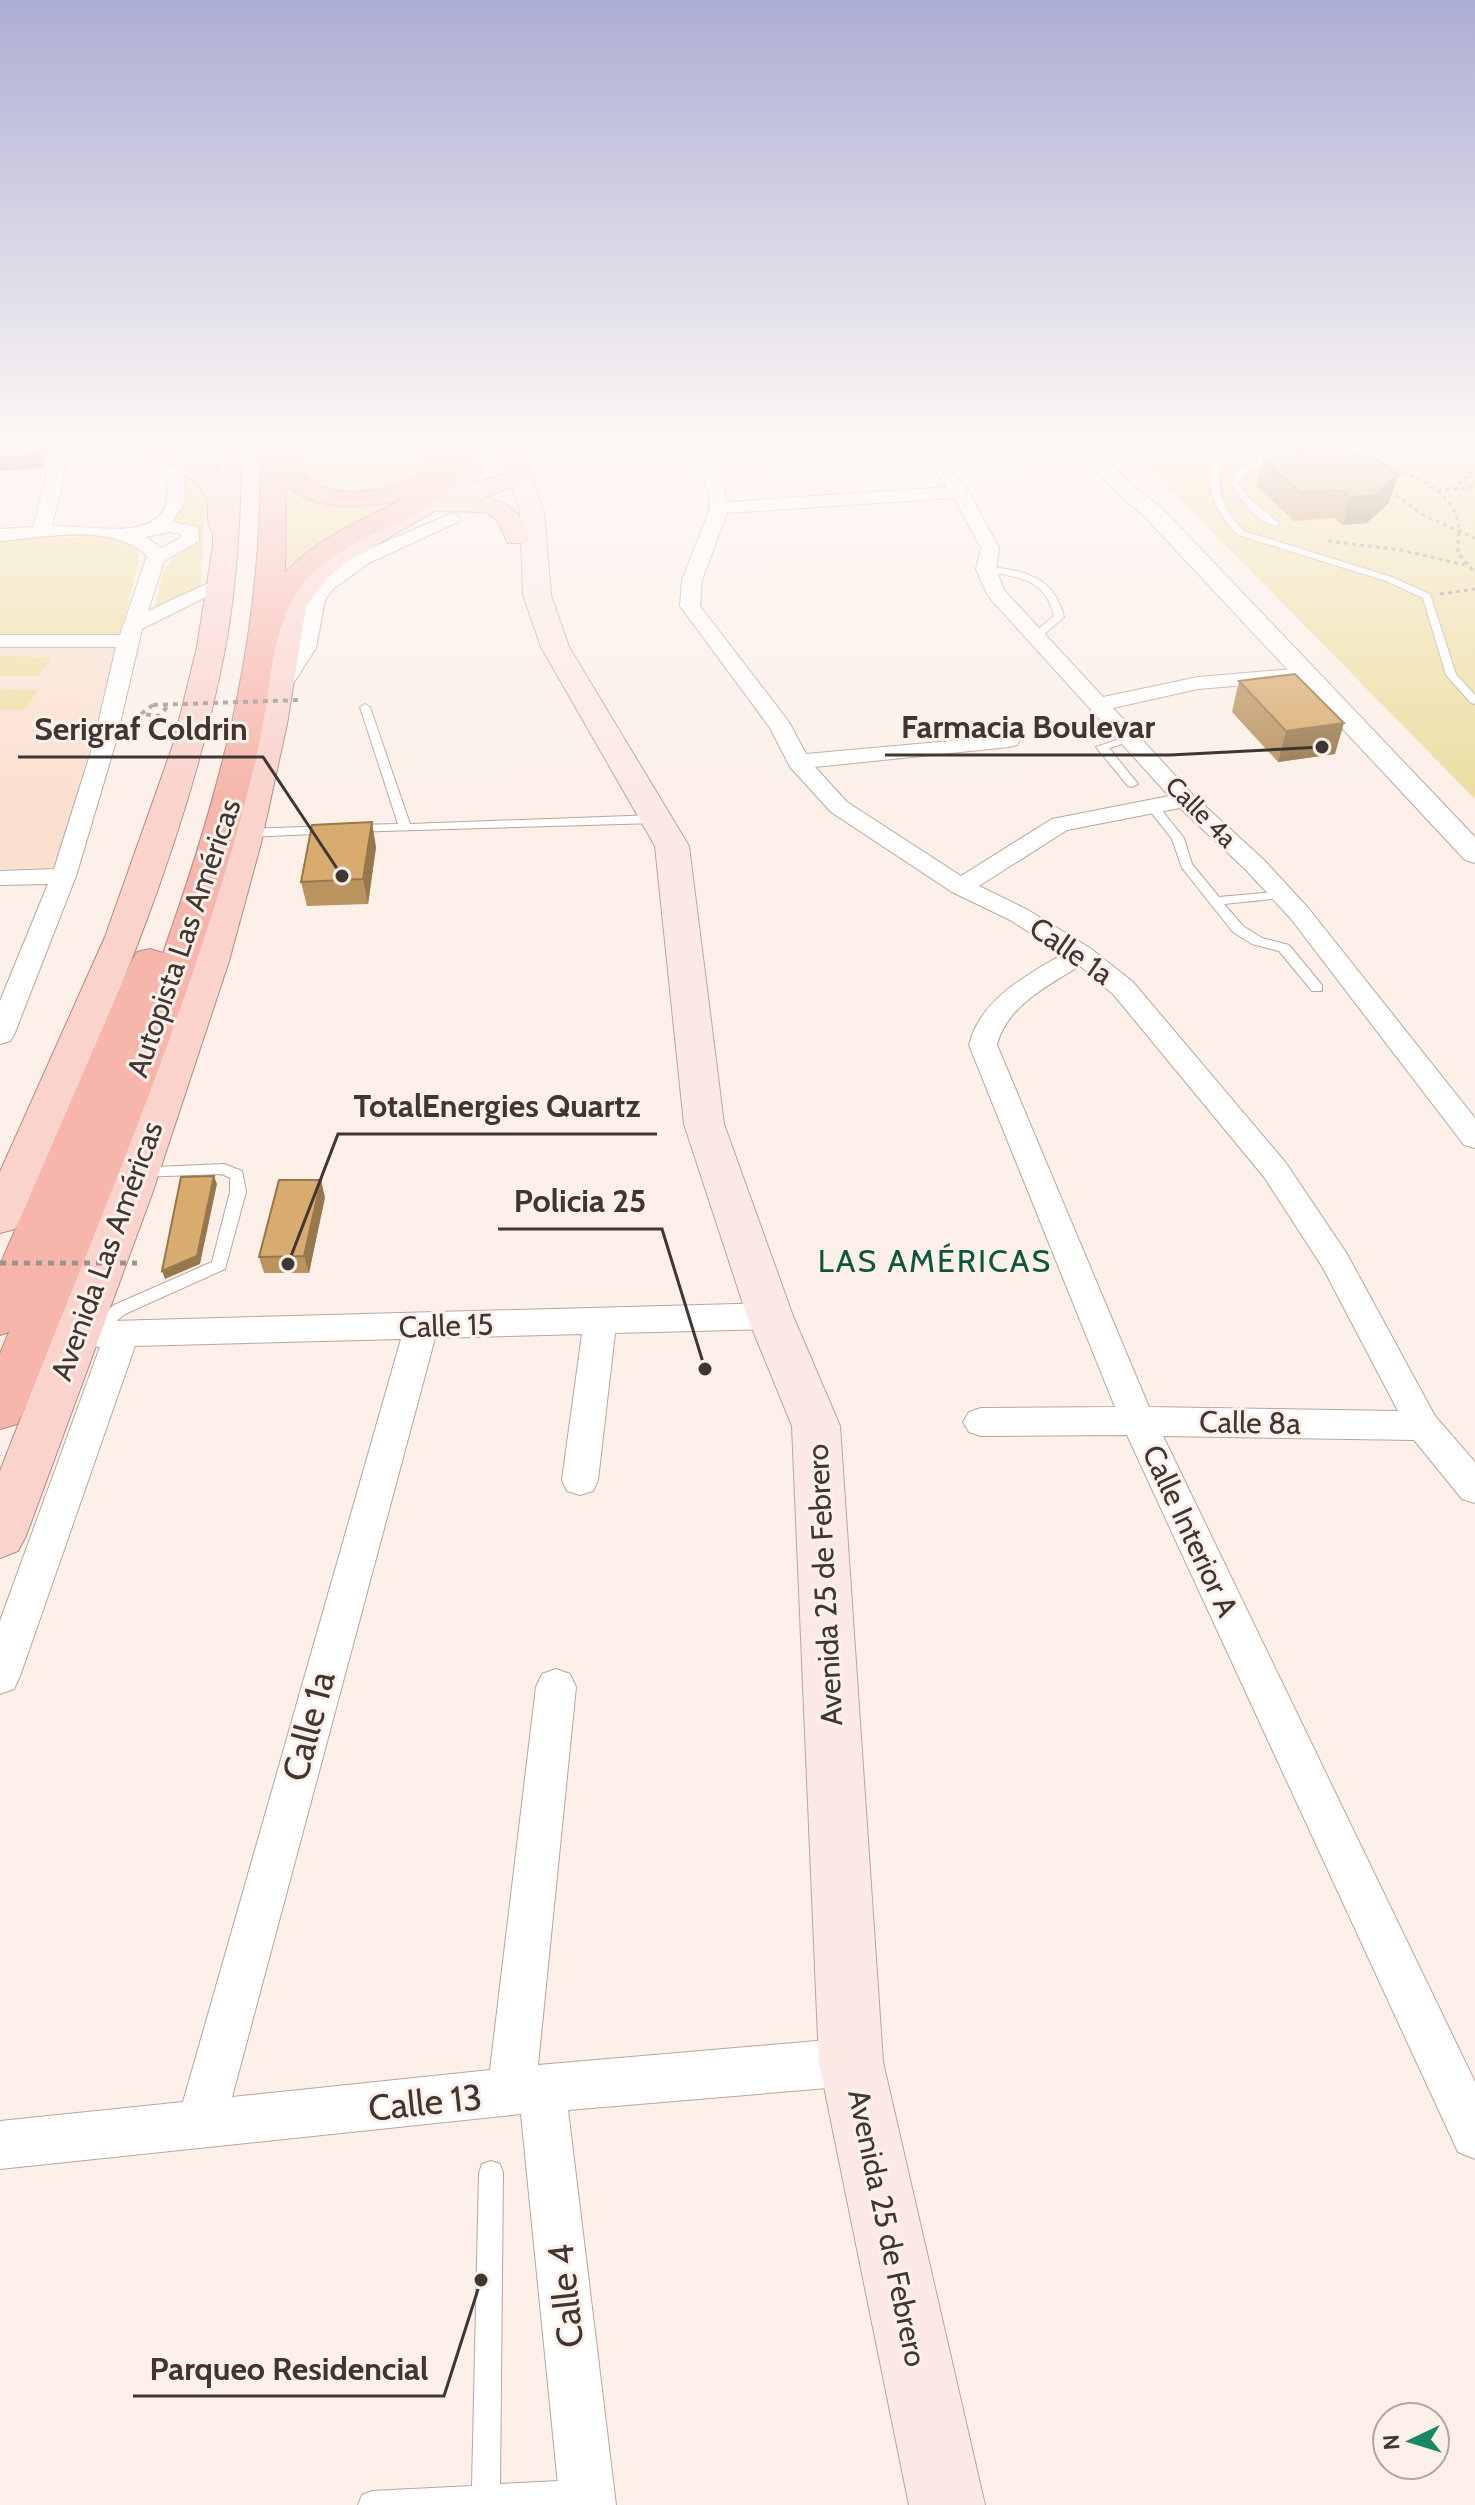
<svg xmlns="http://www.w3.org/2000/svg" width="1475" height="2505" font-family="Cabin,sans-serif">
  <rect width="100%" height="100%" fill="#fcf0e9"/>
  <path fill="#fbe0d0" d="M117 644 58 868 0 869V645Z"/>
  <path fill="#ecdea1" d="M115 443H215L213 486 140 450Z
    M287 443H403L432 457 427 473 398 488 349 493 313 488 297 470Z
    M1125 443H1475V799Z
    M179 472 201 487 205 500 201 586 153 614 163 571 188 537 164 526V538L144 525 160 513Z
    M279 473 297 491 411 496 345 529 280 577Z
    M95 536 119 539 137 548 139 561 120 635 0 636V540Z
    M0 656 52 657 39 676H0Z
    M0 689 38 690 25 710H0Z"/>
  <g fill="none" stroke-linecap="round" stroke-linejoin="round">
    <g stroke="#b9a69b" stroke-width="2">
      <path id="service" d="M1224 443H1232L1226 459C1248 461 1277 465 1291 443H1299C1282 470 1252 458 1239 483L1249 498 1278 522V526C1260 526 1239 498 1231 483L1235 474 1248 465 1223 464C1213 487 1227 515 1244 531L1392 577 1430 594 1456 674 1475 695V704L1471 703 1446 675 1423 598 1386 581 1238 535C1223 521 1206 495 1211 473 1213 463 1220 453 1224 443Z
        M986 566C1023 571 1054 575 1064 617L1040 638H1032V634L1054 616C1045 577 1016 577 983 571V567Z
        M365 704 370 707 410 824 656 815 662 819 656 823 349 832V826L353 825 398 824 360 707Z
        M1131 735 1137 738 1135 740 1109 748 1138 784 1132 787 1128 786 1096 747Z
        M1152 802 1156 803 1184 838 1192 864 1219 897 1286 891V897L1282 898 1224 904 1243 926 1262 938 1289 945 1322 985V991H1312L1279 951 1252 944 1233 932 1182 868 1172 839 1146 806Z
        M330 826 334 827V833L247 837 241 833 247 829Z
        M224 1164 242 1171 246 1192 225 1269 125 1314 113 1324 106 1340H94L92 1335 102 1315 114 1305 212 1262 230 1192V1178L222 1174 138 1177 130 1172 133 1168Z
        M491 2161 500 2164 503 2173 500 2484 578 2480 588 2484 592 2494 585 2505H358L362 2495 372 2491 472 2486 479 2173 482 2164Z"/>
    </g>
    <g stroke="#b9a69b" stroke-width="2">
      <path id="minor" d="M50 443H66L63 481 52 526C84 524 159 544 167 500 168 493 167 483 166 475L147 457 156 452 184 473 185 503 172 522 198 527 199 541 164 561 148 611 215 580H229L232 584 142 629 115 745 76 876 14 1035 10 1041 0 1044V1001L48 884 0 885V871L54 869 93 745 116 647H0V635H120L147 556C113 522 43 538 0 541V529L33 527 45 481ZM169 532 181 534V538L161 548 146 537Z
        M682 443H699L718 471 727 502 947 487 912 443H929L969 492 999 548 996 569 1004 590 1103 697 1198 677 1304 668 1315 674 1304 680 1198 689 1113 708 1193 795 1264 860 1309 909 1475 1118V1148L1464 1145 1291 919 1246 870 1180 808 1067 830 979 886 1028 910 1090 948 1133 982 1286 1163 1347 1254 1435 1416 1475 1462V1503L1462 1499 1414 1440 1163 1436 1475 2082V2159L1458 2152 1127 1435 981 1436 969 1432 963 1422 969 1412 981 1408 1115 1407 969 1045C980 1000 1025 976 1063 954L1010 920 952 892 831 812 790 767 770 728 680 606 682 580 709 511V493L700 471ZM954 498 981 548 976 569 988 596 1169 796 1052 819 961 876 847 802 815 767 1009 747 1017 745 1020 740 1017 735 806 754 789 722 700 606 702 580 727 513ZM1080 966 1113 994 1264 1177 1323 1268 1398 1411 1149 1407 997 1045C1006 1007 1048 985 1080 966Z
        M452 513 461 518 458 522 369 563 333 589 325 600 316 648 291 687H275L272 682 296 648 305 600 319 581 355 555Z
        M770 1303 782 1307 787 1316 782 1325 770 1329 615 1333 598 1480 593 1491 580 1495 567 1491 562 1480 582 1334 435 1338 232 2097 490 2070 536 1687 542 1674 556 1669 570 1674 576 1687 538 2065 851 2038 868 2045 875 2062 868 2079 851 2086 568 2110 616 2505H560L521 2114 0 2169V2121L183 2102 401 1339 135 1346 20 1676 14 1689 0 1694V1621L100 1347 63 1344 58 1335 63 1326 75 1322Z"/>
    </g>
    <g stroke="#b9a69b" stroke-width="2">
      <path id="tertiary" d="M1072 443H1093L1132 486 1161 507 1475 837V863L1465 860 1145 517 1118 494Z"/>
    </g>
    <g stroke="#b9a69b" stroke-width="2">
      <path id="secondary" d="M519 469 531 476 544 511 551 595 569 647 689 846 724 1124 793 1316 840 1426 883 2062 985 2505H909L819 2062 792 1426 747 1316 684 1124 655 846 541 647 523 595 520 511 507 476Z"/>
    </g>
    <g stroke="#b68981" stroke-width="2">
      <path id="primary" d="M95 443C139 443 182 448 216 478L218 443H242C240 512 238 581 225 649 187 848 103 1033 22 1218L15 1229 0 1233V1172L105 937 173 745 197 647 213 546V532C204 522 211 508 205 496 189 462 130 456 98 448Z
        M459 443H483V466L473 484 506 473 499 443H522L531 476 527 481 484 497C510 502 521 513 530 538L526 543H508L497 520 486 512 435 511 345 563 329 577 306 606 287 724 261 843 229 961 152 1194 26 1536 18 1551 0 1558V1471L109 1194 193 961 228 843 257 724 278 606 295 581 327 552 449 481 459 466Z
        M656 443H889C872 464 701 451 667 450Z"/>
    </g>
    <g stroke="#b68981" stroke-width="2">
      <path id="motorway" d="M260 443H293C296 455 299 470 308 478 334 503 412 492 431 463L412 443H439L453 458 463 443H479L483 448C470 467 459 484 440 498 395 531 334 541 299 589 270 631 271 690 260 739 252 779 241 818 230 856 174 1045 97 1227 24 1410L17 1424 0 1429V1354L9 1332 0 1335V1265L132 960 137 952 150 949 163 953C224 781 265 627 260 443ZM286 483C311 513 365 507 399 501 358 523 317 538 285 573Z"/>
    </g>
    <path stroke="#9d938e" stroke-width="3" stroke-dasharray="4 4" stroke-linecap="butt" d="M1337 443 1372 462
      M1380 463C1409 475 1451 487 1458 522 1460 532 1457 543 1458 553L1475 573
      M1389 490 1423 515 1475 538
      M1453 490 1475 469
      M1437 491 1475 487
      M1328 541 1401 550 1465 565
      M1440 594 1475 589"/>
    <path stroke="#9d938e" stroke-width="4" stroke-dasharray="5 5" stroke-linecap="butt" d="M153 705 141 714 159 716 168 706"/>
    <use href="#service" fill="#fff" fill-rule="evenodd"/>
    <use href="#minor" fill="#fff" fill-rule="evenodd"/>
    <use href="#tertiary" fill="#fff" fill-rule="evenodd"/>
    <use href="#secondary" fill="#fce9e6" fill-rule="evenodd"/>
    <use href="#primary" fill="#fad3cd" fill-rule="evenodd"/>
    <use href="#motorway" fill="#f6b6ac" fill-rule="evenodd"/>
    <path stroke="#9d938e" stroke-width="4" stroke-dasharray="5 5" stroke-linecap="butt" d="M153 705 299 700"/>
    <path stroke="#9d938e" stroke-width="5" stroke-dasharray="6 6" stroke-linecap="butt" d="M0 1263H137"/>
  </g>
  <path fill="#ba935f" d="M1294 450 1389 503 1367 523 1343 525 1334 518 1294 521 1257 487 1263 459 1292 457Z
    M1239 681 1335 754 1278 762 1232 712Z
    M376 847 368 904 307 906 301 882Z
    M325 1197 309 1273H264L259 1257Z"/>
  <path fill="#97784d" d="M41 443H47L43 468 0 471V457Z
    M1398 475 1389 503 1367 523 1343 525 1350 497Z
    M1344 723 1335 754 1278 762 1286 731Z
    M372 822 376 847 368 904 363 879Z
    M214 1176 217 1184 200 1264 165 1279 162 1271Z
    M321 1180 325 1197 309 1273 304 1256Z"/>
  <path fill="#d8ab6e" stroke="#97784d" stroke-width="2" d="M0 443H41L39 454 0 457Z
    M1318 447 1376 459 1398 475 1375 495 1350 497 1341 490 1301 493 1263 459 1301 456 1294 450Z
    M1295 674 1344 723 1286 731 1239 681Z
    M372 822 363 879 301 882 312 825Z
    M214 1176 197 1256 162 1271 181 1177Z
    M279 1180H321L304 1256 259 1257Z"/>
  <linearGradient id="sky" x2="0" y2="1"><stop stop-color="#adaed4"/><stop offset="0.56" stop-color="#fef8f5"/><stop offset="1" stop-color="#fef8f5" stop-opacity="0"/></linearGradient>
  <rect width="1475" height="794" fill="url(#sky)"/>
  <g text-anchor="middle" stroke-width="6" stroke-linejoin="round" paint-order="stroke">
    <g font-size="26" fill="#3e3632" stroke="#fcf0e9">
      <text transform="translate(1201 812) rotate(45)" y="9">Calle 4a</text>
    </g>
    <g font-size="30" fill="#3e3632" stroke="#fcf0e9">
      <text transform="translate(184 938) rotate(-71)" y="10">Autopista Las Américas</text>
      <text transform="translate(1071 951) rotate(35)" y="10">Calle 1a</text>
      <text transform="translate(107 1251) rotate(-70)" y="10">Avenida Las Américas</text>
      <text transform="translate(446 1326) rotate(-2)" y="10">Calle 15</text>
      <text transform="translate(1250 1423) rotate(1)" y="10">Calle 8a</text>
      <text transform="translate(1190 1531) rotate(65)" y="10">Calle Interior A</text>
      <text transform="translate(825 1585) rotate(-93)" y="10">Avenida 25 de Febrero</text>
      <text transform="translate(887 2228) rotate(78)" y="10">Avenida 25 de Febrero</text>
    </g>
    <g font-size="32" letter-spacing="2" fill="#0c563e" stroke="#fcf0e9">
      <text x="935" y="1272">LAS AMÉRICAS</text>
    </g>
    <g font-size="36" fill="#3e3632" stroke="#fcf0e9">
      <text transform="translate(308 1726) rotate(-75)" y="13">Calle 1a</text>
      <text transform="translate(425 2102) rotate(-6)" y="13">Calle 13</text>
      <text transform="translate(565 2296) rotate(-96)" y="13">Calle 4</text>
    </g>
  </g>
  <path fill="none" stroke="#3e3632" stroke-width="3" d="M1322 747L1170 755H885M342 876L263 757H18M288 1264L338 1134H657M705 1369L662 1229H498M481 2280L444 2396H133"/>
  <g fill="#3e3632" stroke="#fcf0e9" stroke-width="3">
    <circle cx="1322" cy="747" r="8"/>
    <circle cx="342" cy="876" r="8"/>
    <circle cx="288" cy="1264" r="8"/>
    <circle cx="705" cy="1369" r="8"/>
    <circle cx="481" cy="2280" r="8"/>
  </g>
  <g font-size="32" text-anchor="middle" font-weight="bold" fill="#3e3632" stroke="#fcf0e9" stroke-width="6" stroke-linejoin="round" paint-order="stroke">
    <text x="1028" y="738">Farmacia Boulevar</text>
    <text x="141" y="740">Serigraf Coldrin</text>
    <text x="497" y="1117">TotalEnergies Quartz</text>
    <text x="580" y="1212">Policia 25</text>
    <text x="289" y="2380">Parqueo Residencial</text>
  </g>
  <g transform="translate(1411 2441) rotate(266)"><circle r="38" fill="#fcf0e9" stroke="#b0a6a0" stroke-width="2"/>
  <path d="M0-6L14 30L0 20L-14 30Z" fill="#1b8663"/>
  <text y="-12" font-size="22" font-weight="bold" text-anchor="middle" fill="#3e3632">N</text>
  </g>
</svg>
